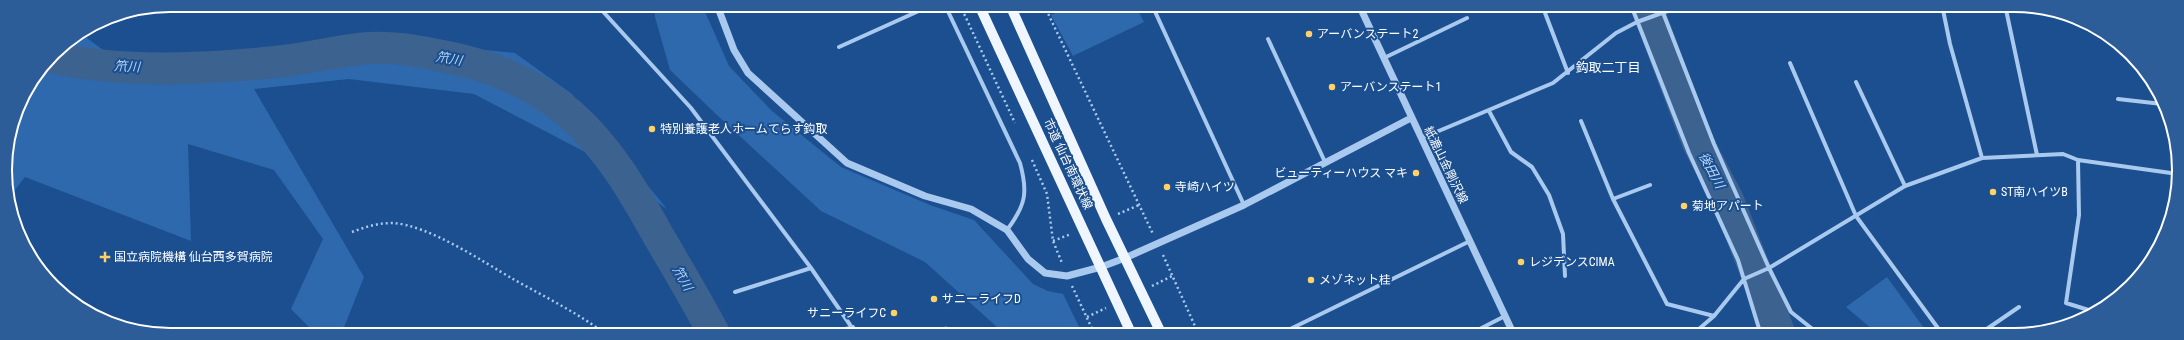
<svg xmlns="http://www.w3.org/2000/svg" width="2184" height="340" font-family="'Roboto Condensed','Noto Sans JP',sans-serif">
  <rect width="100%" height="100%" fill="#1b4f8f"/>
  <path fill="#2e69ad" d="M654 5H702L729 66 772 111 841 167 930 205 974 220 1033 284 1048 291 1063 294 1083 335H1000L998 328 925 262 821 211 717 115 670 70 655 17Z
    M1072 5H1135L1144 22 1073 56 1051 15Z
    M79 36 87 38 135 74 257 49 348 36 515 53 572 94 667 209 587 153 474 94 349 79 254 89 364 277 341 335H317L291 309 323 239 274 170 188 144 191 241 25 177 10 196 5 159 18 107 53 53Z
    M1887 277 1924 328 1916 335H1879L1846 307Z"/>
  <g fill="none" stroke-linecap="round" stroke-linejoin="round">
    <path stroke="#3c6290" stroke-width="32" d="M1646 5 1698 143 1728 200 1780 335
      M51 57C123 74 210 69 284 61 309 58 334 52 359 49 388 45 418 51 447 57 492 66 535 84 570 114 609 148 634 192 659 237 678 269 697 302 715 335"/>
    <path stroke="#a9c9ee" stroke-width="2.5" stroke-dasharray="2 3" stroke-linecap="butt" d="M960 5 1015 123
      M1044 5 1153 234
      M1032 160 1047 194 1053 241 1062 263
      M1118 214 1139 205
      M352 232C365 227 378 223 393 223 428 225 482 261 513 279 545 297 578 313 607 335
      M1053 241 1071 234
      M1163 255 1199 335
      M1072 286 1095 335
      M1152 286 1172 276
      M1087 317 1106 308"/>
    <path stroke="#a9c9ee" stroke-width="3" d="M938 335 946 328"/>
    <path stroke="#a9c9ee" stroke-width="4" d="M597 5 691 108 811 268 857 335
      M945 5 1020 163C1028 192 1026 205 1007 230
      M1152 5 1244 205
      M1542 5 1568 73
      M1631 5 1689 153 1738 260 1761 335
      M1660 5 1714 144 1769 268 1791 312 1820 335
      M1942 5 1950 44 1982 158
      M2005 5 2037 155
      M1268 39 1325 162
      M839 47 932 5
      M1384 58 1467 18
      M1790 63 1856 216 1943 335
      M1856 82 1905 186
      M2118 99 2162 104
      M1489 111 1511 152 1532 167 1549 195 1563 234 1565 276
      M1581 121 1613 199 1667 304 1714 316
      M1422 138 1553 83 1616 33 1637 22 1684 5
      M2078 160 2079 215 2066 303 2095 312
      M1613 199 1650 185
      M735 292 811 268
      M825 335 853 327
      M1278 335 1470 241
      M1468 335 1505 316
      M1692 335 1714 316 1744 279 1769 268 1905 186 1982 158 2063 154 2078 160 2178 174
      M1978 335 2019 307"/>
    <path stroke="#a9c9ee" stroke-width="7" d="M717 5 734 50 748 73 847 163 925 196 971 209 1007 230 1028 259 1045 273 1067 276 1101 267 1125 258 1244 205 1411 118
      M1359 5 1514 335"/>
    <path stroke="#f0f6ff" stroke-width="10" d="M979 5 1132 335
      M1010 5 1106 219 1162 335"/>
  </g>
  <g fill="#ffd166" stroke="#1b4f8f" stroke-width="1.5">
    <circle cx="1309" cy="34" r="4"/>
    <circle cx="1332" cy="87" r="4"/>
    <circle cx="652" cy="129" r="4"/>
    <circle cx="1416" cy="173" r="4"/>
    <circle cx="1167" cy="187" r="4"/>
    <circle cx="1993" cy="192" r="4"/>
    <circle cx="1684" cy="206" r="4"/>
    <path d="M103 251h4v4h4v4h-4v4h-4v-4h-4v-4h4z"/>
    <circle cx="1521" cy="262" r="4"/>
    <circle cx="1311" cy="280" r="4"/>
    <circle cx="934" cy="299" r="4"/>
    <circle cx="894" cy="313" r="4"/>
  </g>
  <g text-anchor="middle" stroke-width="4" stroke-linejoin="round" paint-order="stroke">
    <g font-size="12" fill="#fff" stroke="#1b4f8f" text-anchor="start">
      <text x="1317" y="38">アーバンステート2</text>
      <text x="1340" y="91">アーバンステート1</text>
      <text x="660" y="133">特別養護老人ホームてらす鈎取</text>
      <text x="1408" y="177" text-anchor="end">ビューティーハウス マキ</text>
      <text x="1175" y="191">寺崎ハイツ</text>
      <text x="2001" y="196">ST南ハイツB</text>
      <text x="1692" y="210">菊地アパート</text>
      <text x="114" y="261">国立病院機構 仙台西多賀病院</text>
      <text x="1529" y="266">レジデンスCIMA</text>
      <text x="1319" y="284">メゾネット桂</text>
      <text x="942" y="303">サニーライフD</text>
      <text x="886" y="317" text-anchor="end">サニーライフC</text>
    </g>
    <g font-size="12" fill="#fff" stroke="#1b4f8f">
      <text transform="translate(1068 164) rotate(65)" y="4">市道 仙台南環状線</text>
      <text transform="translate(1446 165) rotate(64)" y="4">紙漉山金剛沢線</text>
    </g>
    <g font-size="13" font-style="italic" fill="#b5d3f5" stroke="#1b4f8f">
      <text transform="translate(449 58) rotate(10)" y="5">笊川</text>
      <text transform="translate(127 66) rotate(3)" y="5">笊川</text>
      <text transform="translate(1712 170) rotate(62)" y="5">後田川</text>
      <text transform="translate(683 278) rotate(60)" y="5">笊川</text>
    </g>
    <g font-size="13" fill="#fff" stroke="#1b4f8f">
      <text x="1608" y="72">鈎取二丁目</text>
    </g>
  </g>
  <path d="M0 0H2184V340H0ZM170 12H2014A158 158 0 0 1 2172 170V170A158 158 0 0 1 2014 328H170A158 158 0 0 1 12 170V170A158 158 0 0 1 170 12Z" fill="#2d5d98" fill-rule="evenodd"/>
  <path fill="none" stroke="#fff" stroke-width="2" d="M170 12H2014A158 158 0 0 1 2172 170V170A158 158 0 0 1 2014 328H170A158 158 0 0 1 12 170V170A158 158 0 0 1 170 12Z"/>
</svg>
